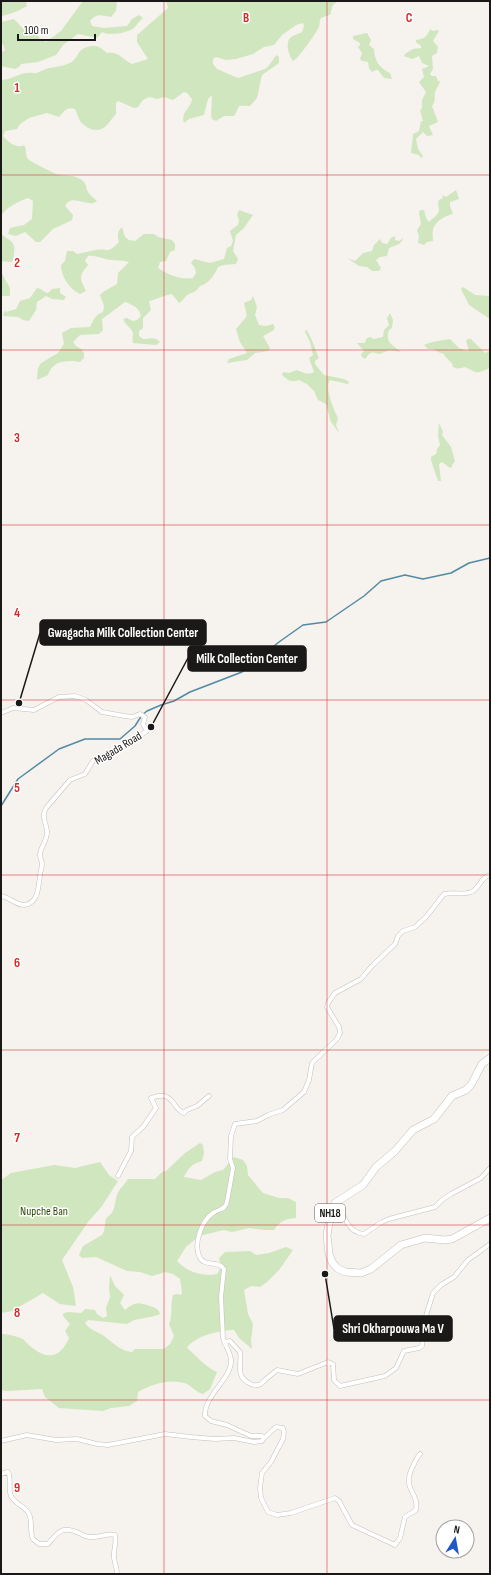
<svg xmlns="http://www.w3.org/2000/svg" width="491" height="1575" font-family="'Sofia Sans Condensed',sans-serif">
  <rect width="100%" height="100%" fill="#f6f2ed"/>
  <path fill="#cfe6be" d="M1 1H26L27 6C21 10 8 15 1 16Z
    M83 1H117L116 11 111 17C102 15 96 13 90 21L92 26 104 28 127 26 132 19 139 15 143 18C139 21 137 25 134 28 128 33 108 36 102 32L97 38 78 34 63 45 56 55 38 62 21 64 19 67 15 69 1 66V52L5 51 3 44H1V22L14 19C21 26 25 34 35 31L40 39 46 42 61 31Z
    M166 1H344H338L333 5C328 18 335 12 321 18 319 21 320 24 319 27 316 33 298 59 293 61 289 56 285 44 290 38 293 35 299 34 302 32L304 26 303 23 296 25 282 35 274 45 264 47 253 54 236 59 226 60 216 57 213 59V64L217 69 238 78 265 69C271 65 272 59 277 55L279 57V63L262 75 257 98 250 106C234 105 241 106 234 116H224L216 121 212 119 211 116 212 95 208 99 204 115 189 119 184 123C180 113 191 108 192 99L187 93 184 92 173 100 164 97 157 99 149 97 143 100 138 107 134 108 118 101 116 103V114C112 118 109 123 106 126 98 134 86 129 80 121 78 117 77 113 75 109 66 106 64 112 59 117L47 113 29 118 20 124 17 129 5 131 3 136C8 142 17 149 24 145 27 149 25 155 28 159 29 161 54 173 56 174 66 177 73 173 83 181 86 183 86 188 88 192 90 195 93 198 97 201L94 203C84 205 71 194 65 206L73 215 72 220 53 229 40 242H36L25 232 16 236 8 234 10 228 24 225 32 219 33 201 28 198C19 201 5 208 1 216V80C11 80 19 73 28 73 31 72 34 74 37 73 41 71 45 69 49 68 56 67 63 66 70 63 80 58 75 49 91 46 98 45 102 49 107 53 119 51 123 60 132 64L148 59 137 42V35L168 8Z
    M430 29 433 31 437 30 439 31 433 41 438 47 437 53 432 56 433 69 430 74 432 76H436L438 81H440C439 85 438 86 436 90 433 96 437 99 432 106L438 122 429 126 433 135 427 136 423 132 416 139 418 149 423 156 421 158 419 155 411 153C411 147 413 141 413 134L419 131 421 121H423L420 110 422 108V100L426 92 419 82 424 77 422 69 429 66 422 63 419 56 412 59 404 56 405 54 413 49 421 48V46L416 42V40C424 39 427 37 430 29Z
    M367 33 371 40 369 45 374 49C374 60 380 69 390 73L392 79 384 78 378 70H376L372 72 369 68 368 62 362 61 360 59 362 53 358 47 360 45V43L353 39V36Z
    M456 190 459 199 450 202V206L453 214C446 215 434 222 433 230 432 234 433 238 433 241L427 242 424 245 418 243 419 236 417 230 421 224 419 213 420 210H424L426 218 429 222C432 219 438 215 439 211 439 206 437 204 439 200L443 198 442 195 446 197Z
    M239 210 253 215 244 228 236 235 233 251 238 259 236 264 223 265 218 267C215 275 208 284 200 286 195 294 192 291 186 296 184 298 183 301 179 303L172 294C164 295 157 299 149 301L151 310 143 318V328L139 331V336L143 339C151 339 154 336 160 342L156 345 133 343C132 340 133 336 133 333 132 328 125 325 123 319L127 318 133 321 137 320 141 316C139 307 133 305 125 302L102 319 103 330 99 334 80 335 73 342 76 346 81 349 84 353V358L80 362C67 360 53 360 48 375L37 380 38 368 41 363 58 353 64 344 62 333 71 328 90 327C94 319 95 315 103 312L104 306 100 295 103 292 117 284 118 273 129 262C123 260 118 261 112 260 104 260 97 255 88 256L85 261 88 265C78 277 80 278 86 291L80 294C69 289 61 276 61 265L65 261 67 251H73L77 254C83 253 90 251 96 250 110 248 106 255 119 242 117 235 117 232 122 227L125 237 129 240 135 241 144 234H154L158 237 172 240 175 244V250L170 252 166 261 160 262 158 268C169 275 180 280 193 278L196 273 195 268 191 263 194 259 210 263 224 259 227 248 231 246 233 241 230 231 238 225 239 220 237 215Z
    M1 234C4 237 9 239 12 242 16 247 14 257 12 262L1 261Z
    M395 236V240L399 241 403 238C401 245 396 245 389 248L387 256 380 257 376 260 381 268 379 271H372L367 267 359 266 347 258 355 261 363 253 372 251 374 245 380 239 382 243 387 244 391 238Z
    M1 272 10 288V296H1Z
    M463 287 475 295 490 296V319L469 305 461 289Z
    M37 288C41 288 44 293 48 293L52 289 60 288V293L66 297 64 300 52 299 46 296 37 302 36 310 29 321 23 320 18 317 4 316 3 314 6 310V312L16 309 20 301 30 298Z
    M253 296 257 307 255 315 259 325 266 326 273 324 275 327 274 330 263 336 270 348 268 351 255 353 247 360 227 363 229 359 247 353 240 342 236 329 247 316 244 303 251 300Z
    M390 313 393 320 392 328 389 330C385 343 392 344 401 352L390 350 379 354C371 351 370 352 365 359L362 357 361 354 364 351 357 343H365L366 339 370 337 374 339 383 337 384 330 389 325 387 318Z
    M306 329C312 338 315 349 319 358L315 361V364L324 375 344 379 349 382 348 384 330 380C324 388 334 410 338 418L336 425 339 433 331 422 326 404 318 400 314 391 307 384 299 380C291 383 288 380 282 375L283 372 289 373 297 370C303 373 309 375 314 372L309 358 313 355 310 342 305 332Z
    M450 339 459 348 467 351 469 350 466 341 468 339H471L485 353 490 351V368C474 374 480 374 465 367 460 368 456 370 452 366L453 365C450 360 446 359 444 354L438 352 434 349H428L424 345C429 342 443 340 450 339Z
    M439 423 443 432 442 435 451 447 455 461 452 465V467L450 468 442 462 439 464 441 481H438L431 460V457L436 454 437 449 440 445 438 436Z
    M200 1143 203 1145 204 1153 202 1161C192 1164 188 1168 184 1177L201 1180 215 1172 223 1170 234 1157 243 1160 247 1166 248 1175 263 1193 279 1198H288L296 1202V1218C285 1219 280 1221 274 1230H265L249 1228 232 1232 224 1230 199 1236 186 1247 177 1261C187 1272 202 1277 217 1274L221 1267 219 1258 225 1252 250 1251 256 1255 269 1253 286 1247 293 1250 279 1270 267 1282 260 1287 251 1286 244 1290 248 1314 253 1324 251 1341 252 1349 239 1338 234 1330C220 1330 194 1336 187 1348 197 1356 205 1367 217 1372L210 1389 203 1394C194 1391 192 1386 187 1384 170 1378 153 1384 138 1392L137 1401 129 1406 111 1408 103 1411 59 1408 45 1397 42 1389 7 1391 1 1390V1334C8 1334 16 1336 23 1339 25 1341 27 1344 30 1346 47 1360 60 1359 69 1338L65 1331 70 1324 63 1316V1314L67 1312 81 1313 85 1309 95 1310 97 1314 103 1318 107 1316 106 1308 110 1297 109 1288 110 1275 115 1286 124 1295 120 1303 125 1310C136 1302 137 1302 150 1306 155 1308 158 1308 160 1314L155 1316 134 1320 127 1324 88 1320 85 1323C89 1329 95 1331 101 1334 112 1341 119 1351 132 1352L135 1349H164L170 1344 174 1336 169 1324C173 1315 170 1304 173 1295L177 1294 181 1295 182 1292 180 1279 173 1274 165 1272 152 1276 140 1272 127 1271 96 1257 82 1258 79 1255 83 1246 102 1235 104 1231 106 1218C116 1212 114 1204 117 1195 119 1189 125 1184 128 1179H155L162 1172 166 1171 185 1153Z
    M100 1162 109 1175 118 1181 102 1206 88 1222 62 1260 73 1287 76 1306 60 1304 43 1293 12 1311 1 1313V1180L11 1173 54 1165 75 1168Z"/>
  <g fill="none" stroke-linecap="round" stroke-linejoin="round">
    <path stroke="#528aa3" stroke-width="1.5" d="M1 806 18 779 59 749 85 739H120L135 726 142 715 147 711 161 705 174 701 190 692 242 672 279 642 303 625 326 622 364 596 381 581 405 575 423 579 451 573 469 563 490 558"/>
    <g stroke="#c3c0bb" stroke-width="5">
      <path id="minor" d="M1 713 13 708 34 710 59 697 75 696 86 700 102 712 125 716 132 717 140 714 145 717 143 724 147 731 121 748 93 761 85 774 70 780 46 808C41 817 46 822 47 831 48 840 40 847 40 855 40 858 42 861 42 864 42 868 40 872 40 876 38 887 39 903 24 905 16 905 9 897 1 896
        M118 1176 131 1151 132 1137 143 1127 156 1108 151 1098C175 1089 172 1110 184 1113L187 1110 197 1106 209 1096
        M338 1201C342 1214 348 1233 364 1234L382 1222 389 1219 435 1207 443 1199 451 1194 481 1178 490 1168
        M225 1344 223 1338 221 1297 224 1269C218 1260 205 1267 200 1258 193 1245 201 1221 213 1213 219 1209 225 1210 227 1202L233 1168 230 1159 231 1136 235 1124 257 1121 268 1115 283 1110 304 1092 309 1080 312 1063 337 1039 340 1033 339 1027 327 1007 328 1003 335 993 361 979 371 967 395 944 398 936 403 931 415 927 426 917 444 894C453 892 463 895 471 892 480 889 480 877 490 875
        M264 1438 276 1427 283 1428 284 1432 283 1439 271 1462 262 1473 260 1488 261 1498 268 1512 277 1515 291 1513 335 1498 339 1501 352 1525 395 1545 400 1538 405 1517 416 1510C419 1491 402 1491 412 1468 415 1463 416 1458 420 1454
        M1 1441 27 1435 56 1440 77 1439 97 1444 108 1445 165 1434 191 1437 215 1439 234 1438 254 1442 262 1441 264 1438 262 1436H251L227 1425 211 1421 205 1416C204 1396 229 1381 231 1363 232 1354 226 1349 225 1342L230 1341 240 1352C242 1364 235 1376 249 1383 253 1386 257 1386 261 1384L266 1379 277 1370 298 1374 328 1362 333 1364 334 1380 340 1386 385 1376 396 1368 404 1351 419 1348 422 1346 426 1316 433 1293 441 1285 454 1277 468 1260 490 1244
        M1 1474 8 1472 9 1474C11 1481 8 1489 11 1496 16 1505 25 1506 29 1514 33 1522 29 1530 33 1539L39 1544H48C58 1532 62 1525 79 1533 83 1535 86 1537 90 1537 99 1538 107 1533 115 1535 117 1543 113 1550 114 1558 115 1564 117 1568 117 1574"/>
    </g>
    <g stroke="#c3c0bb" stroke-width="8">
      <path id="primary" d="M490 1058 482 1064 471 1085 466 1090 452 1096 434 1119 413 1130 395 1151 376 1167 363 1185 335 1203 331 1212 327 1235 329 1254 332 1262 337 1268 345 1272 361 1273 371 1269 401 1245 425 1238 445 1240 452 1239 490 1218"/>
    </g>
    <use href="#minor" stroke="#fff" stroke-width="4"/>
    <use href="#primary" stroke="#fff" stroke-width="7"/>
  </g>
  <path fill="none" stroke="#d62828" stroke-width="1" stroke-opacity="0.55" d="M164 1V1574M327 1V1574M1 175H490M1 350H490M1 525H490M1 700H490M1 875H490M1 1050H490M1 1225H490M1 1400H490"/>
  <g text-anchor="middle" stroke-width="3" stroke-linejoin="round" paint-order="stroke">
    <rect fill="#fff" stroke="#5f5e5d" stroke-width="1" x="315" y="1204" width="30" height="18" rx="3"/>
    <g font-size="11" font-weight="bold" fill="#1a1917">
      <text x="330" y="1217">NH18</text>
    </g>
    <g font-size="12" fill="#1a1917" stroke="#fff">
      <text transform="translate(118 748) rotate(-31)" y="4">Magada Road</text>
    </g>
    <g font-size="12" fill="#2c4b05" stroke="#fff">
      <text x="44" y="1215">Nupche Ban</text>
    </g>
  </g>
  <g font-size="13" text-anchor="middle" font-weight="bold" fill="#d62828" stroke="#fff" stroke-width="3" stroke-linejoin="round" paint-order="stroke">
    <text x="246" y="22">B</text>
    <text x="409" y="22">C</text>
    <text x="17" y="92">1</text>
    <text x="17" y="267">2</text>
    <text x="17" y="442">3</text>
    <text x="17" y="617">4</text>
    <text x="17" y="792">5</text>
    <text x="17" y="967">6</text>
    <text x="17" y="1142">7</text>
    <text x="17" y="1317">8</text>
    <text x="17" y="1492">9</text>
  </g>
  <path fill="none" stroke="#1a1917" stroke-width="1.5" d="M19 703L40 633M151 727L188 658M325 1274L334 1329"/>
  <g fill="#1a1917" stroke="#fff" stroke-width="1.5">
    <circle cx="19" cy="703" r="4"/>
    <circle cx="151" cy="727" r="4"/>
    <circle cx="325" cy="1274" r="4"/>
  </g>
  <g fill="#1a1917" stroke="#1a1917" stroke-width="1.5">
    <rect x="40" y="620" width="166" height="25" rx="4"/>
    <rect x="188" y="646" width="118" height="25" rx="4"/>
    <rect x="334" y="1316" width="118" height="25" rx="4"/>
  </g>
  <g font-size="13" text-anchor="middle" font-weight="bold" fill="#fff">
    <text x="123" y="637">Gwagacha Milk Collection Center</text>
    <text x="247" y="663">Milk Collection Center</text>
    <text x="393" y="1333">Shri Okharpouwa Ma V</text>
  </g>
  <rect width="491" height="1575" fill="none" stroke="#1a1917" stroke-width="4"/>
  <g transform="translate(455 1539) rotate(11)"><circle r="19" fill="#ffffff" stroke="#a3a3a2"/>
  <path d="M0-3L7 15L0 10L-7 15Z" fill="#2158c5"/>
  <text y="-6" font-size="11" font-weight="bold" text-anchor="middle" fill="#1a1917">N</text>
  </g>
  <path d="M18 34v6h77v-6" fill="none" stroke="#1a1917" stroke-width="2"/>
  <text x="24" y="34" font-size="12" fill="#1a1917" stroke="#ffffff" stroke-width="3" paint-order="stroke">100 m</text>
</svg>
